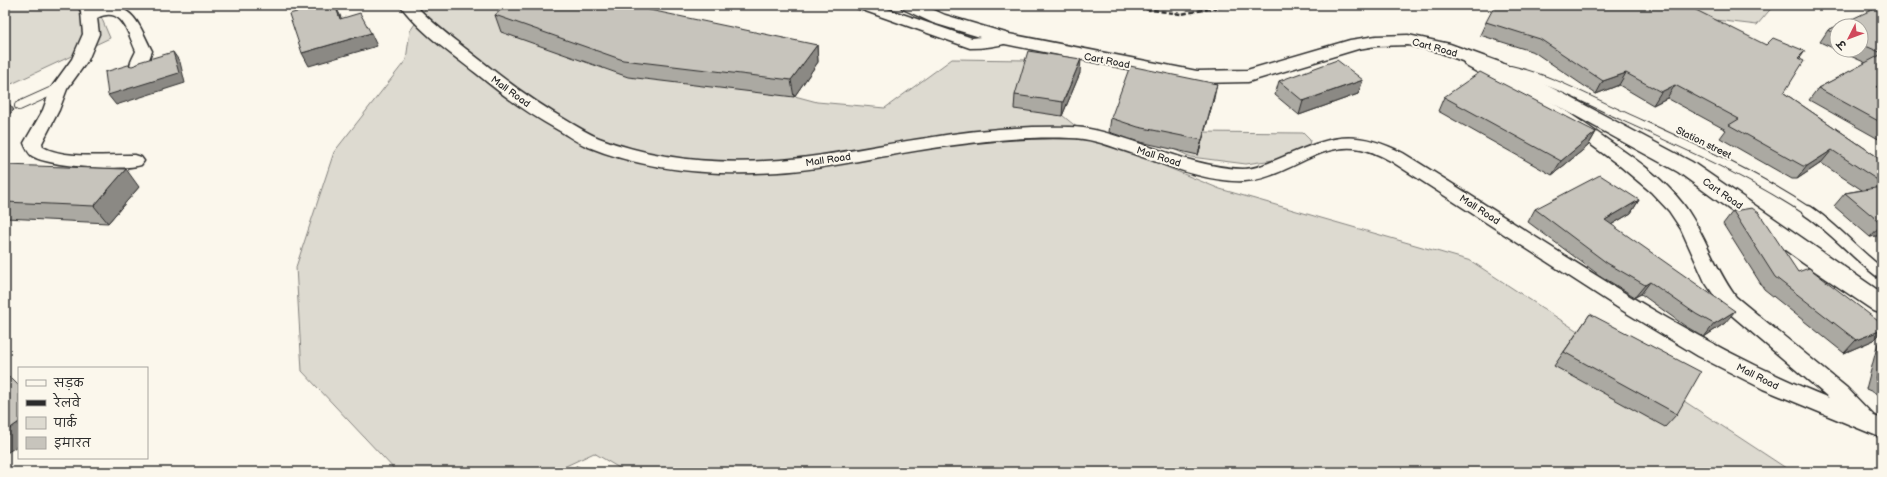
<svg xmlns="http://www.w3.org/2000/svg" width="1887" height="477" font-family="'Balsamiq Sans','Playpen Sans Deva',sans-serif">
  <rect width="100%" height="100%" fill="#fbf7ec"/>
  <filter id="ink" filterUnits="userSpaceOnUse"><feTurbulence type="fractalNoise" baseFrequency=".025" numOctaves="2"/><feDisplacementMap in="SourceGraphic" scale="8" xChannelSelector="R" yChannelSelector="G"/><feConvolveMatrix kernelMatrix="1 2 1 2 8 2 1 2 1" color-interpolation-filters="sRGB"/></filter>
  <g filter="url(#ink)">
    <path fill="#dddad0" stroke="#84827e" d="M5 5H96L110 38 5 87Z
      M428 5H507L690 68 817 102 885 108 952 59 1028 60 1041 98 1084 133 1220 189 1471 261 1792 472H626L594 453 553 472H397L302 371 296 267 334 152 406 60 410 31Z
      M1675 5H1774L1757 25 1707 19Z
      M1198 132 1303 133 1310 140 1307 155 1246 164 1191 157 1147 137Z"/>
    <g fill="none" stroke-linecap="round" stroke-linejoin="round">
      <g stroke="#2b2b2b" stroke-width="10">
        <path id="lane-far1" d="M1510 70C1550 79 1585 99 1623 116 1686 145 1751 173 1809 212
          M19 106 59 88"/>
      </g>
      <g stroke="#2b2b2b" stroke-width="13">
        <path id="lane" d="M1808 211C1835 229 1856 255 1882 274"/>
      </g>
      <g stroke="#2b2b2b" stroke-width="3">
        <path id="street" d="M78 5H92L94 8C133 0 138 23 152 51L144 73 138 75 132 73C127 66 133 58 136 51 128 34 123 5 97 18L99 34 88 60 67 89 59 110 42 143 43 147C66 160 109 154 135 155L141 157 144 161 141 165C121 171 50 167 32 156 28 153 26 148 24 143L43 110 51 88 72 59 83 34 81 12Z
          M400 5H415C436 27 460 44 484 63 511 85 540 105 571 123 580 128 589 134 599 138 656 160 720 165 781 160 830 156 878 145 927 138 973 130 1022 126 1069 127 1089 127 1107 133 1126 139 1164 151 1203 168 1243 169 1257 169 1270 162 1283 157 1332 136 1353 128 1403 153 1542 238 1676 337 1829 398L1722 307 1705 282 1681 229 1669 211 1651 192 1620 166 1567 127 1518 95 1466 66 1464 63 1466 60 1472 58 1478 60C1525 84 1569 112 1612 143 1638 161 1664 179 1683 204 1705 233 1714 268 1736 297L1847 388 1874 416 1882 419V438L1763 389 1698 356 1620 309 1391 161C1381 156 1372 151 1361 149 1320 140 1286 179 1245 181 1204 183 1160 162 1122 150 1105 144 1088 138 1070 138 1023 136 973 142 927 149 879 156 827 169 779 172 714 176 647 171 586 146 576 142 567 135 558 130 533 116 509 100 487 82 458 58 423 36 400 5Z
          M855 5H876L972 38 1006 34 1011 36 1014 39 1011 42C998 46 984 48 970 48L857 8Z"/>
      </g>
      <g stroke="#2b2b2b" stroke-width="3">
        <path id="primary" d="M900 5H923L945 15 1009 34 1197 71 1247 70 1350 40 1376 36 1408 35 1450 44 1502 63 1566 95 1692 162 1882 293V314L1874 311 1803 263 1678 172 1552 103 1488 71 1439 52 1408 45 1376 46 1358 49 1248 82 1197 83 1000 43 933 23 903 9Z"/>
      </g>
      <use href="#lane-far1" stroke="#fbf7ec" stroke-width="8"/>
      <use href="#lane" stroke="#fbf7ec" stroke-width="10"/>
      <use href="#street" fill="#fbf7ec" fill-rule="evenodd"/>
      <use href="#primary" fill="#fbf7ec" fill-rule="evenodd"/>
      <path stroke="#2b2b2b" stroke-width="2.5" stroke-dasharray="5 2.5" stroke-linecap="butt" d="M1116 5 1181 14 1232 5
        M1187 7 1199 5"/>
    </g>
    <path fill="#aba9a2" stroke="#2b2b2b" d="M1882 5V84L1880 87H1882V141L1809 100 1818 88 1866 63 1837 50H1861V26Z
      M495 15 817 45 818 62 794 97 628 77 501 32Z
      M1486 22 1766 45 1799 59 1784 93 1882 160V235L1870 237 1834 206 1845 193 1862 190 1821 163 1797 179H1792L1720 138 1726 130 1667 98 1653 105 1619 85 1596 94 1534 52 1480 35Z
      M1837 26V50L1820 42 1828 30Z
      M1080 73 1062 116 1014 109 1015 95Z
      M1363 80 1358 94 1299 115 1275 95 1279 81Z
      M1444 97 1596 132 1588 146 1552 175 1438 111Z
      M1214 98 1198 155 1136 141 1109 132 1111 118Z
      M5 165 139 187 108 223 5 218Z
      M1639 200 1631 213 1611 225 1725 323 1704 337 1685 326 1641 294 1635 297 1599 275 1528 222 1535 209Z
      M1733 211 1798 272 1882 324V332L1874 340 1844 353 1764 289 1723 224Z
      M1590 314 1677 414 1665 427 1554 366Z
      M1882 340V396L1866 389 1878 343Z"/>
    <path fill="#8b8984" stroke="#2b2b2b" d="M335 5 340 15 347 32 340 19Z
      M371 33 377 46 309 66 302 53Z
      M817 45 818 62 794 97 791 80Z
      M1805 51 1796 64 1798 58Z
      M173 52 180 62 185 83 116 105 108 95Z
      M1081 59 1080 73 1062 116 1063 102Z
      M1626 73 1619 85 1596 94 1603 81Z
      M1363 80 1358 94 1299 115 1303 101Z
      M1882 82V84L1866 100 1876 87Z
      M1217 84 1214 98 1198 155 1202 140Z
      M1675 85 1667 98 1653 105 1661 92Z
      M7 101 14 110 5 118V102Z
      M1596 132 1588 146 1552 175 1561 161Z
      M1832 150 1821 163 1797 179 1807 166Z
      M126 169 139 187 108 223 94 206Z
      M1639 200 1631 213 1597 233 1605 220Z
      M1882 224V235L1870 237Z
      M1650 282 1641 294 1635 297 1645 285Z
      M1735 311 1725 323 1704 337 1714 324Z
      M1882 330V332L1874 340 1844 353 1856 340Z
      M19 422V445L5 454V432Z"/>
    <path fill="#c7c4bc" stroke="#2b2b2b" d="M323 5H335L340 19 360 13 371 33 302 53 289 14Z
      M507 5H626L817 45 791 80 623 60 495 15Z
      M1495 5H1681L1682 6 1686 5 1766 45 1773 38 1805 51 1798 58 1804 61 1784 93 1882 160V183L1832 150 1807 166H1803L1729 125 1739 119 1675 85 1661 92 1626 73 1603 81 1540 39 1486 22Z
      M1882 5V53L1861 44V26H1837Z
      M1837 26V34L1828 30Z
      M1028 51 1081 59 1063 102 1015 95Z
      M173 52 179 73 108 95 105 72 128 65 132 66 138 64 139 62Z
      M1882 54V82L1876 87H1882V123L1818 88Z
      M1337 60 1363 80 1303 101 1279 81Z
      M1130 66 1217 84 1202 140 1138 127 1111 118Z
      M1480 72 1596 132 1561 161 1444 97Z
      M5 165 126 169 94 206 5 202Z
      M1600 175 1639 200 1605 220 1735 311 1714 324 1696 314 1650 282 1645 285 1607 263 1535 209Z
      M1882 187V224L1845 193Z
      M1752 208 1759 213 1798 272 1809 268 1882 324V330L1856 340 1775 277 1733 211Z
      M1590 314 1701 372 1677 414 1564 352Z
      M1882 358V382L1876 379Z
      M10 377 19 386V422L5 432V380Z
      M576 466 592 472H571Z"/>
  </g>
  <g text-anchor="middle" stroke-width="4" stroke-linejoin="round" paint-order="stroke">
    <g font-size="10" fill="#2b2b2b" stroke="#fbf7ec">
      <text transform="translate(1435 47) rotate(15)" y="4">Cart Road</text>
      <text transform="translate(1107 60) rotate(11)" y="4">Cart Road</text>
      <text transform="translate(511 91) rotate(36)" y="4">Mall Road</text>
      <text transform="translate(1704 142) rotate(26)" y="4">Station street</text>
      <text transform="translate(1159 156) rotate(18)" y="4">Mall Road</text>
      <text transform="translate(828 159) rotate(-8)" y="4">Mall Road</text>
      <text transform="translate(1723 193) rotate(35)" y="4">Cart Road</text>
      <text transform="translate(1480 209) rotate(33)" y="4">Mall Road</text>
      <text transform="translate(1758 376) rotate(27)" y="4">Mall Road</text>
    </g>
  </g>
  <rect width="1887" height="477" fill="none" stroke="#fbf7ec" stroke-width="20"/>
  <rect x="10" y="10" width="1867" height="457" fill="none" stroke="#2b2b2b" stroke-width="1.5" filter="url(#ink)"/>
  <rect x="18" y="367" width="130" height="92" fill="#fbf7ec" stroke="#a8a59f"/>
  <rect x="26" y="380" width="20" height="6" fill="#fbf7ec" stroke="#a8a59f"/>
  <text x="54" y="387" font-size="12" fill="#2b2b2b">सड़क</text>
  <rect x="26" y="400" width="20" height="6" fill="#2b2b2b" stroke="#a8a59f"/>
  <text x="54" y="407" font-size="12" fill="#2b2b2b">रेलवे</text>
  <rect x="26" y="417" width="20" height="12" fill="#dddad0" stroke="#a8a59f"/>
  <text x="54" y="427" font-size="12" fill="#2b2b2b">पार्क</text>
  <rect x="26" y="437" width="20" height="12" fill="#c7c4bc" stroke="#a8a59f"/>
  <text x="54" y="447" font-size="12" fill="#2b2b2b">इमारत</text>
  <g transform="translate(1849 38) rotate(228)"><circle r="19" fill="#fbf7ec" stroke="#a8a59f"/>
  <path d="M0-3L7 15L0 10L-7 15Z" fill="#d1495b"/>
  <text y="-6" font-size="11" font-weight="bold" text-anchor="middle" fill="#2b2b2b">उ</text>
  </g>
</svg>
